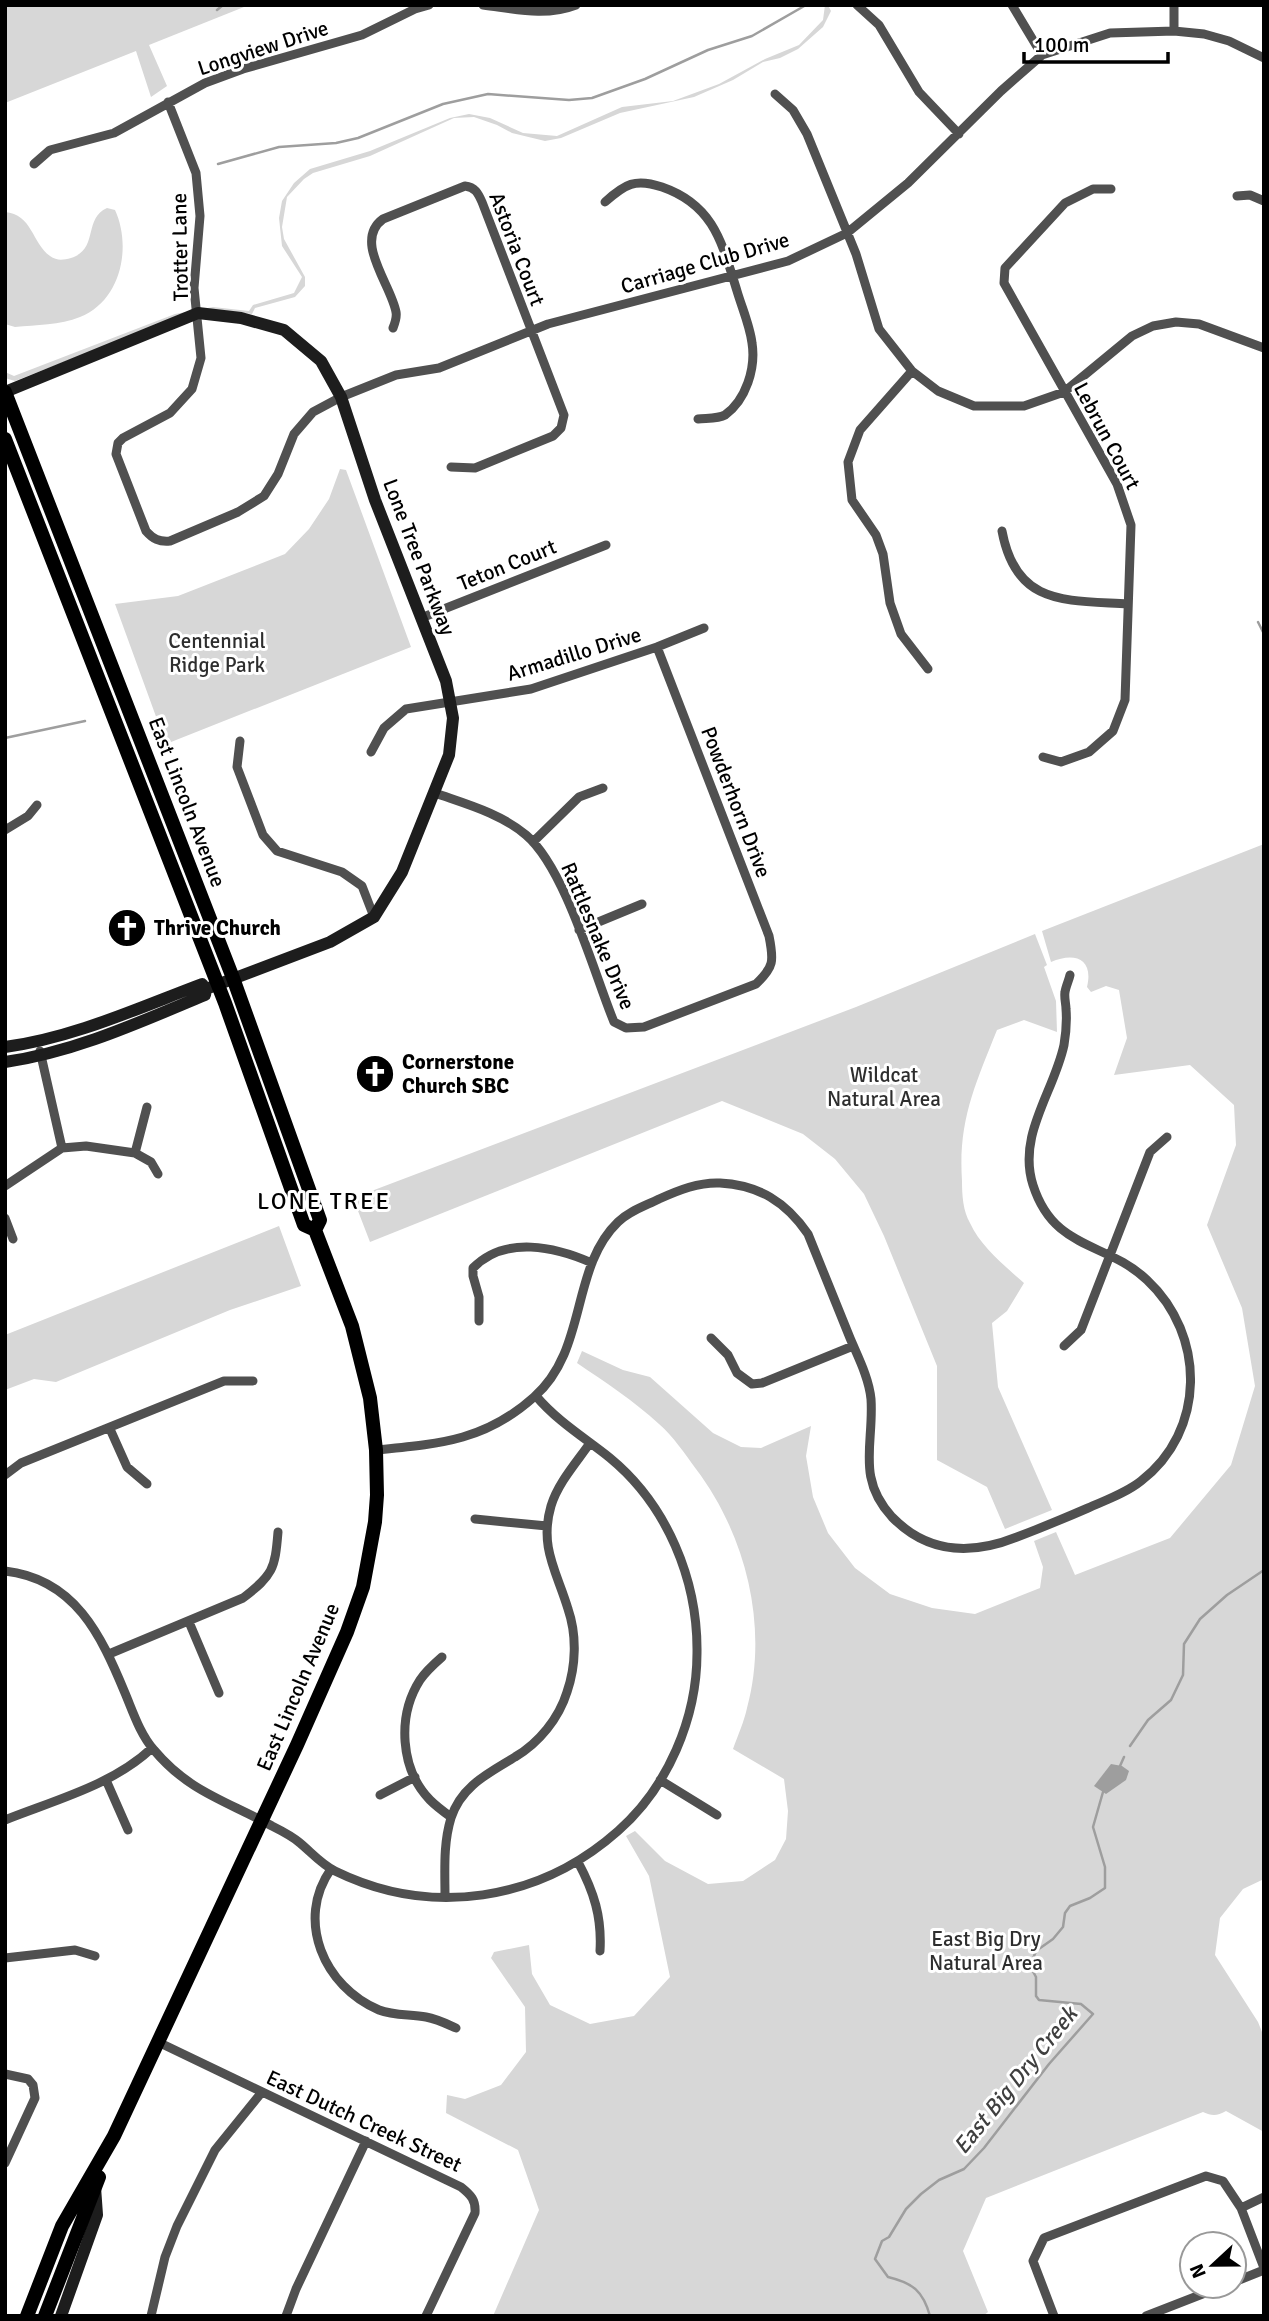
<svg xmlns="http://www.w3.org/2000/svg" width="1269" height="2321" font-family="Signika,sans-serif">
  <rect width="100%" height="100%" fill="#fff"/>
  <path fill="#d7d7d7" d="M5 5H249L149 45 167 86 151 97 136 51 5 103Z
    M825 5H828L831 11 823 27 798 49 780 58 763 62 733 80 694 97 620 113 561 138 545 141 512 133 497 125 474 117 454 118 370 156 313 173 304 179 287 197 282 227 284 239 305 277V286L295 297 255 308 252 314 211 309 181 316 15 381 5 378V372L14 376 175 314 213 307 249 311 253 305 294 293 302 277 282 246 279 218 282 201 294 183 310 169 370 151 450 118 469 114 490 118 523 133 557 136 622 107 673 101 719 84 765 59 799 45 823 20Z
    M107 208 115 210C132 247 121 301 80 317 60 325 36 325 15 327L5 324V212C32 214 32 243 50 256 57 261 63 260 71 258 99 249 83 219 107 208Z
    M340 469 346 470 411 647 166 744 115 604 178 596 285 554 309 529 329 499Z
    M1264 844V1879L1243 1889 1220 1918 1215 1955 1258 2022 1264 2037V2132L1226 2111C1217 2116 1212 2116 1203 2112L986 2198 963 2251 988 2312 983 2316H493L539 2210 518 2150 446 2113 447 2095 465 2099 501 2085 526 2052 525 2007 491 1958 494 1952 529 1945 532 1974 550 2005 590 2024 634 2016 670 1977 649 1876 626 1836 635 1831 665 1861 708 1884 743 1881 775 1860 786 1839 788 1811 784 1779 733 1749C738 1735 744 1722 747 1708 769 1627 746 1535 696 1469 685 1454 673 1436 659 1424 634 1401 605 1382 577 1363L582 1351 623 1370 650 1377 713 1433 741 1447 761 1448 811 1426 806 1456 813 1497 828 1533 855 1568 890 1594 932 1608 975 1614 1040 1588 1043 1567 1034 1541 1056 1532 1075 1575 1170 1538 1231 1465 1255 1386 1242 1308 1207 1225 1236 1145 1234 1105 1190 1065 1114 1075 1127 1038 1119 990 1106 986 1091 992 1087 987C1094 958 1074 952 1051 962L1042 931Z
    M1035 934 1047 965 1044 967 1056 1001 1057 1032 1024 1020 997 1030C975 1085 958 1121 962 1181 962 1195 963 1211 970 1223 981 1247 1005 1266 1024 1283L1007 1311 992 1323 998 1387 1052 1510 1005 1529 987 1487 937 1460V1366L884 1236 864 1194 835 1159 803 1134 722 1101 370 1242 353 1198 856 1007Z
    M279 1226 301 1286 230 1310 56 1382 34 1379 5 1390V1335Z"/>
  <path fill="#9e9e9e" d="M1111 1764 1122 1766 1129 1771 1126 1780 1106 1794 1094 1786Z"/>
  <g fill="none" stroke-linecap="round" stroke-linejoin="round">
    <path stroke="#9e9e9e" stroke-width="2.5" d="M217 10 223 5
      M218 164 279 147 336 143 358 138 443 104 488 94 569 100 592 98 645 79 708 50 752 36 806 5
      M1258 622 1264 634
      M5 738 85 721
      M1130 1746 1148 1720 1171 1700 1183 1675 1184 1644 1200 1619 1227 1595 1264 1570
      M1120 1766 1124 1757
      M930 2316C923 2291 913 2283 888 2277L875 2259 882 2241 889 2237 906 2209 921 2194 939 2180 964 2169 984 2148 1049 2064 1093 2014 1081 2004 1039 2000 1036 1996V1977L1030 1966 1036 1951 1053 1939 1063 1927 1065 1913 1070 1906 1090 1898 1105 1888V1867L1093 1827 1103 1792"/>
    <path stroke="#505050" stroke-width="9" d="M483 5C515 9 545 17 576 5
      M857 5 879 25 919 92 959 134
      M1012 5 1042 55
      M1174 31V5
      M775 94 793 110 807 134 856 254 879 329 912 371 938 391 974 406H1024L1064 392 1132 336 1153 326 1176 322 1199 324 1264 348
      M168 102 196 173 200 216 194 288 201 358 192 389 170 413 123 438 118 443 116 454 146 531C153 539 159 542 170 541L238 512 264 496 278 474 294 434 313 412 341 397 396 375 439 368 548 324 788 261 847 233 908 183 1001 91 1042 55 1110 33 1174 31 1204 34 1229 41 1264 58
      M34 164 50 150 114 133 205 83 243 69 362 35 415 9 429 5
      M1237 196 1250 195 1264 201
      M605 202C625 184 635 178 662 187 714 205 722 243 737 291 742 308 750 326 752 343 756 368 746 400 725 415 718 419 706 418 698 419
      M393 328C395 323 397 317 396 312 391 284 353 241 383 219L465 186C475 187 478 193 482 202L564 415 561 428 553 436 475 468 451 467
      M912 371 860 430 848 462 852 500 876 535 883 554 890 603 901 634 928 669
      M1002 531C1016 606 1065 600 1128 604
      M421 618 606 545
      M240 741 237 767 263 835 277 851 342 872 362 886 374 917
      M371 752 384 728 406 709 531 689 657 647 704 628
      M1043 757 1061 762 1089 752 1113 731 1125 700 1131 525 1117 484 1004 283 1005 268 1065 203 1093 189H1111
      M435 793C466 804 500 813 526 835 565 868 594 973 614 1022L626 1028 644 1027 756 984C774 967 774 961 769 936L657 647
      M5 830 28 816 37 805
      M533 842 579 797 603 788
      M579 930 642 904
      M40 1051 62 1148
      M135 1153 147 1107
      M5 1186 62 1148 86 1146 135 1153 151 1162 158 1174
      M5 1218 13 1239
      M479 1321V1297L473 1276V1268C505 1235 556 1247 592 1263
      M711 1338 728 1355 737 1373 752 1384 762 1383 853 1346
      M1064 1346 1081 1330 1150 1152 1167 1137
      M110 1429 127 1467 147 1484
      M376 1450C439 1444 485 1441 534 1397 588 1350 570 1268 618 1222 629 1211 645 1206 659 1199 679 1190 699 1182 720 1183 759 1185 786 1202 808 1234 822 1269 836 1303 850 1338 858 1357 869 1378 871 1399 874 1444 856 1478 892 1517 928 1554 972 1555 1017 1537 1041 1528 1065 1518 1088 1508 1106 1500 1126 1493 1141 1481 1206 1431 1206 1335 1147 1280 1106 1241 1054 1251 1033 1185 1017 1135 1054 1092 1064 1045 1066 1033 1067 1021 1066 1009 1066 1004 1064 997 1065 992 1066 986 1069 980 1070 975
      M5 1475 21 1463 224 1381H253
      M475 1519 547 1526
      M5 1571C75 1579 101 1635 125 1693 133 1712 140 1734 154 1750 189 1792 227 1801 272 1826 282 1831 292 1836 300 1843 312 1853 321 1864 335 1871 431 1918 539 1901 618 1831 668 1787 697 1718 697 1653 698 1580 667 1505 610 1458 585 1438 557 1421 536 1396
      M189 1622 219 1693
      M109 1654 243 1598C273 1575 275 1569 278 1532
      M442 1657C434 1664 426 1671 420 1680 397 1716 400 1769 430 1800 437 1807 444 1812 451 1817
      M106 1780 128 1830
      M660 1780 717 1815
      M380 1795 415 1777
      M5 1820C55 1800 113 1785 152 1748
      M578 1862C594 1892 602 1917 600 1951
      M331 1869C295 1920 324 1987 379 2010 394 2016 411 2014 426 2017 437 2019 447 2024 456 2028
      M445 1897C445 1871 443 1844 451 1818 461 1786 489 1773 515 1757 539 1743 559 1718 567 1692 576 1666 577 1635 568 1609 557 1572 539 1547 551 1506 558 1483 576 1463 590 1443
      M5 1958 75 1950 95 1956
      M158 2042 461 2187C471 2195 476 2200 475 2213L426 2316
      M5 2074 28 2079 33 2085 35 2098 5 2163
      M1241 2208 1264 2197
      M1234 2282 1264 2270
      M151 2316 165 2257 177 2226 215 2150 262 2092
      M286 2316 296 2289 366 2141
      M1054 2316 1033 2261 1044 2238 1206 2176 1223 2181 1241 2208 1264 2268
      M1146 2316 1223 2286"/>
    <path stroke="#1d1d1d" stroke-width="12" d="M5 392 198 313 241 318 284 330 321 361 341 397 375 500 446 681 453 718 449 755 402 872 374 917 330 942 206 989 205 995C140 1022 75 1052 5 1062
      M5 1047C73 1038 138 1008 202 984L206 989
      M61 2316 97 2215 95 2187"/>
    <path stroke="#000" stroke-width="14" d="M5 392 233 978 320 1220 315 1230 352 1326 370 1398 376 1450 377 1495 375 1522 363 1587 347 1632 297 1745 114 2136 62 2226 27 2316
      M5 439 225 1003 304 1225 315 1230
      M45 2316 99 2177"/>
  </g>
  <defs>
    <g id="church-disc" transform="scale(2.0125)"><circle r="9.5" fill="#000" stroke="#fff"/><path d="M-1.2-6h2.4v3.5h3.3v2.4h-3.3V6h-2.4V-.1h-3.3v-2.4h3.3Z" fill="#fff"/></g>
  </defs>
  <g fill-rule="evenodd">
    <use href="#church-disc" x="127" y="928"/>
    <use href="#church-disc" x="375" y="1074"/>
  </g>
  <g text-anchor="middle" stroke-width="6" stroke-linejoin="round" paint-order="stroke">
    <g font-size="21" fill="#000" stroke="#fff">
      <text transform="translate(263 48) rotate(-18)" y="7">Longview Drive</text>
      <text transform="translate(180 247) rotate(-91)" y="7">Trotter Lane</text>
      <text transform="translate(517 249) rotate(69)" y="7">Astoria Court</text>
      <text transform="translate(705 263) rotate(-16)" y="7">Carriage Club Drive</text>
      <text transform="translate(1107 436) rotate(62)" y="7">Lebrun Court</text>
      <text transform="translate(419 557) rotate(69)" y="7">Lone Tree Parkway</text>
      <text transform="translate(507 565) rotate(-22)" y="7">Teton Court</text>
      <text transform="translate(574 654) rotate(-17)" y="7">Armadillo Drive</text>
      <text transform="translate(187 802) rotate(69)" y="7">East Lincoln Avenue</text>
      <text transform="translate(736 802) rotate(69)" y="7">Powderhorn Drive</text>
      <text transform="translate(598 936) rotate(67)" y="7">Rattlesnake Drive</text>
      <text transform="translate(298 1687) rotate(-67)" y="7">East Lincoln Avenue</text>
      <text transform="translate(364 2121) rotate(25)" y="7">East Dutch Creek Street</text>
    </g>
    <g font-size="21" fill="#2e2e2e" stroke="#fff">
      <text x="217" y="648">Centennial<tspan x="217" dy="24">Ridge Park</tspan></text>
      <text x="884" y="1082">Wildcat<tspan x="884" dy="24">Natural Area</tspan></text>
      <text x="986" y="1946">East Big Dry<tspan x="986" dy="24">Natural Area</tspan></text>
    </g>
    <g font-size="21" font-weight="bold" fill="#000" stroke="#fff" text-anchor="start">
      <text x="154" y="935">Thrive Church</text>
      <text x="402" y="1069">Cornerstone<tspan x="402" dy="24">Church SBC</tspan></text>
    </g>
    <g font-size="23" font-style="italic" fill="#3f3f3f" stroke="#fff">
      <text transform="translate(1015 2080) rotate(-51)" y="8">East Big Dry Creek</text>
    </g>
    <g font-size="24" letter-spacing="2" fill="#000" stroke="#fff">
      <text x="324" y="1209">LONE TREE</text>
    </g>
  </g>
  <rect width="1269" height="2321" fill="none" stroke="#000000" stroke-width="14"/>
  <g transform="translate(1213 2265) rotate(248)"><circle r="33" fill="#ffffff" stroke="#999999" stroke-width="2"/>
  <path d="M0-5L12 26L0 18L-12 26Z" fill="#000000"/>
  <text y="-10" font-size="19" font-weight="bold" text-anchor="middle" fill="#000000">N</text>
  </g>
  <path d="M1024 52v10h144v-10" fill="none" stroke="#000000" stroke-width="3.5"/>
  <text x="1034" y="52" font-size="21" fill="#000000" stroke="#ffffff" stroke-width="5" paint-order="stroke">100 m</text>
</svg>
